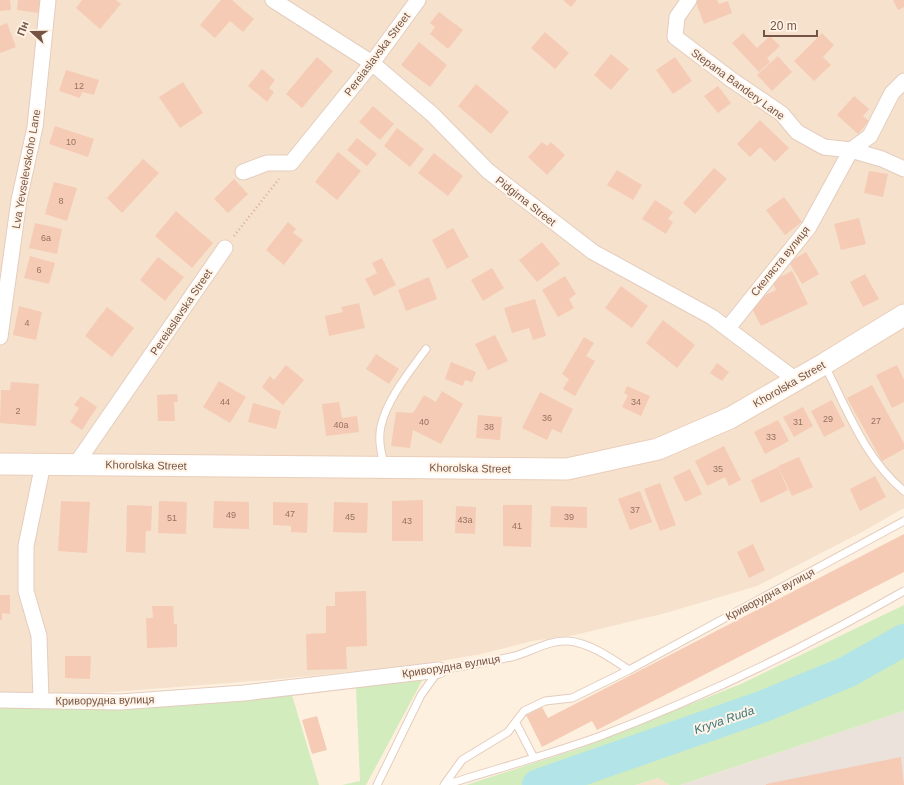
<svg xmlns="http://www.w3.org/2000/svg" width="904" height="785" font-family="Arial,sans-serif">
  <rect width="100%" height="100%" fill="#fef0df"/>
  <path fill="#f6e1cd" d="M0 0H904V508L862 532 757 586 666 613 575 635 533 641 481 654 425 664 280 679 75 695 0 694Z
    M658 778 670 785H635Z"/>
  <path fill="#ece2dc" d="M904 711V785H680Z"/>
  <path fill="#d3ecbd" d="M904 605V711L680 785H670L658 778 635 785H466L581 748 741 684Z
    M423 679 366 785H342L360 781 356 687Z
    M292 695 319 785H0V706Z"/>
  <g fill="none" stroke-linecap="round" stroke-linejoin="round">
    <path stroke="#b3e4e8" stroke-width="32" d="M538 785 764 706 847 672 904 640"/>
  </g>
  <path fill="#f5cbb5" d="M0 0H10L11 10 0 11Z
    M18 0H40L39 13 17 10Z
    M82 0H116L121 4 100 29 76 8Z
    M221 0H232L254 19 243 32 230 21 215 38 200 25Z
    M563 0H577L571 7Z
    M695 0H717L719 4 728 1 732 13 704 24Z
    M893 0H904V7L898 10Z
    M439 12 463 30 448 49 430 34 435 27 430 23Z
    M7 23 16 47 0 53V26Z
    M545 32 569 53 555 69 531 48Z
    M743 33 757 48 770 36 780 46 767 58 770 62 759 72 732 43Z
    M822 33 834 45 823 57 831 65 814 81 794 61Z
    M419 42 447 65 430 87 401 65Z
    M611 54 629 69 611 90 594 75Z
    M778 56 792 72 772 91 757 75Z
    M317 57 333 71 302 108 286 94Z
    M675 57 692 81 673 94 656 70Z
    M262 69 275 80 269 88 274 92 267 102 248 86Z
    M66 70 99 80 94 95 82 92 80 98 59 91Z
    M183 82 203 113 180 128 159 97Z
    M476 84 509 112 491 134 458 106Z
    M718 86 731 103 718 113 704 96Z
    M854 96 869 109 863 116 869 121 858 134 837 115Z
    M373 106 394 124 380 140 359 122Z
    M760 120 789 148 775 162 760 147 750 157 737 144Z
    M55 126 94 139 88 157 49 144Z
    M397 128 424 149 410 167 384 146Z
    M357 138 377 154 367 166 347 150Z
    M542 142 547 146 551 142 565 155 547 175 528 157Z
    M338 152 361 171 337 200 315 182Z
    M434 153 463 176 448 196 418 173Z
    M143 159 159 173 122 213 107 198Z
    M714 168 727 179 695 214 683 203Z
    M617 170 642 185 633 200 607 185Z
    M869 171 888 174 883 197 864 193Z
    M234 179 248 194 228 213 214 199Z
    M54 182 77 188 67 221 45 214Z
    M784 197 802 222 785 235 766 210Z
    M655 200 673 212 668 219 673 222 666 234 642 219Z
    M176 211 213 243 192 268 155 236Z
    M859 218 866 244 841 250 834 224Z
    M288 222 296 229 293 233 303 240 284 265 266 250Z
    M35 223 62 229 57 254 29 248Z
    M453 228 469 257 447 269 432 240Z
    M542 242 560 264 537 282 519 260Z
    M806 252 819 274 802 284 789 262Z
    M30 256 55 263 49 284 24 278Z
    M158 257 184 277 165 301 140 280Z
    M382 258 396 285 374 296 365 279 377 273 372 263Z
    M492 268 504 288 483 301 471 280Z
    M792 271 808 304 761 326 749 303 776 290 772 281Z
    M865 274 879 299 863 307 850 282Z
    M565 276 576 294 569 299 574 308 558 317 542 290Z
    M429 277 437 299 406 311 398 290Z
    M621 286 648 306 632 328 605 308Z
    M535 299 546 336 533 340 529 328 512 333 504 308Z
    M359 303 365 328 329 336 325 316 343 312 341 307Z
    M19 306 42 312 36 340 13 335Z
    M107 307 134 328 112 357 85 336Z
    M663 320 695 345 677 368 646 343Z
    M495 335 508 361 488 370 475 344Z
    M584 337 594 343 586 356 595 361 575 396 563 389 569 379 562 374Z
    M376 354 399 369 389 384 366 369Z
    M451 362 476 372 472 382 465 380 463 386 445 379Z
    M717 363 729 372 722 381 710 373Z
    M286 365 304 380 283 405 262 387 270 376 274 380Z
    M897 365 904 380V402L892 408 876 375Z
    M219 381 246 397 230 423 203 407Z
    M11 382 39 384 36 426 0 423 1 390H10Z
    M872 385 904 443V449L882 461 847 398Z
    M627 386 650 396 641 416 622 407 628 395 624 393Z
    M442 391 463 404 441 444 413 430 410 448 391 446 396 412 413 413 424 395 436 402Z
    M540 392 573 409 561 433 552 429 547 440 522 428Z
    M177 394 178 402H174L175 421H158L157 395Z
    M81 396 97 407 82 430 70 422 79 408 74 405Z
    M832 400 845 426 824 437 811 411Z
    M339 402 342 418 357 416 359 432 326 436 322 404Z
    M253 403 281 411 276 429 248 422Z
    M803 407 813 426 794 437 783 417Z
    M478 415 502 417 500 440 476 438Z
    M778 420 789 441 765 454 754 432Z
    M724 446 741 480 729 486 725 477 707 486 695 461Z
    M799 457 813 487 792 496 778 466Z
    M778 467 788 490 761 503 751 480Z
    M690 469 702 494 685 502 673 477Z
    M875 476 886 497 860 511 850 489Z
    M660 483 676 525 660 531 644 489Z
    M640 491 652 522 630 530 618 499Z
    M423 500V541H392V501Z
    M61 501 90 502 87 553 58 551Z
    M159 501 187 502 186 534 158 533Z
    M214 501 249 502V529L213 528Z
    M273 502 308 503 307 533 291 532V526L273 525Z
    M334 502 368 503 367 533 333 532Z
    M127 505 152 506 151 531H146L145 553 126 552Z
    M503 505H532L531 547 503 546Z
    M456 506 476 507 475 534 455 533Z
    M551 506 587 507V528L550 527Z
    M904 534V572L597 730 592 721 542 747 526 715 542 707 548 718Z
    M753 544 765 570 749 578 737 552Z
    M366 591 367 646 346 647 347 669 307 670 306 634 326 633V606H335V592Z
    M0 595H10V614L2 613V620H0Z
    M152 606H173L174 624H177V647L147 648 146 618H153Z
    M65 656H91L90 679 65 678Z
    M317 716 327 750 312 754 302 720Z
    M901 757 904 785H766V784Z"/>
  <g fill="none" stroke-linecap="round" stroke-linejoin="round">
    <g stroke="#e4cdbe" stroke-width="9">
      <path id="lane" d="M825 366C847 409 865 459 904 491
        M384 465C381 452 378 439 381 426 387 399 410 371 426 349
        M516 723 534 758
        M377 785 421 695 439 670C465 666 490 662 515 656 533 651 548 640 568 641 590 643 611 658 629 670L904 521
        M444 785 462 760 508 732 524 711 545 701 572 698 629 670
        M445 785C496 769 548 755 598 737 704 697 806 647 904 591"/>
    </g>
    <g stroke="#e4cdbe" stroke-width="17">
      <path id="street" d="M273 0 372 63 432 114 488 171 593 252 712 317 796 380
        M689 0 677 17 675 37 732 80 782 114 797 132 824 147 851 150 882 159 904 169
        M243 172 267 163H291L372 63 418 0
        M728 328 809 227 851 150 870 136 892 93 904 81
        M0 337 19 200 35 127 48 0
        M76 464 225 248
        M0 700 120 702 244 693 439 670
        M41 701 39 636 26 591V546L43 464"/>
    </g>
    <g stroke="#eaceba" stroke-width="23">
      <path id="secondary" d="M0 464 567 469 658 449 730 418 824 364 904 315"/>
    </g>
    <path stroke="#daae98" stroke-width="2.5" stroke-dasharray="1 3" stroke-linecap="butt" d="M234 236 279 179"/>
    <use href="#lane" stroke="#fff" stroke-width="7"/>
    <use href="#street" stroke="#fff" stroke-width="15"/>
    <use href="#secondary" stroke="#fff" stroke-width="21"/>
  </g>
  <g text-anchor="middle" stroke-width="4" stroke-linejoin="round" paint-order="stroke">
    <g font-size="9" fill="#967261">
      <text x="79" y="89">12</text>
      <text x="71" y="145">10</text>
      <text x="61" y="204">8</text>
      <text x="46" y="241">6а</text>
      <text x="39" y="273">6</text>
      <text x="27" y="326">4</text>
      <text x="225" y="405">44</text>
      <text x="636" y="405">34</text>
      <text x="18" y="414">2</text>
      <text x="547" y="421">36</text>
      <text x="828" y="422">29</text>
      <text x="876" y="424">27</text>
      <text x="424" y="425">40</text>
      <text x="798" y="425">31</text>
      <text x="341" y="428">40а</text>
      <text x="489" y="430">38</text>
      <text x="771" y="440">33</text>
      <text x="718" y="472">35</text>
      <text x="635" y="513">37</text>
      <text x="290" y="517">47</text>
      <text x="231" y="518">49</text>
      <text x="350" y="520">45</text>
      <text x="569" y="520">39</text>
      <text x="172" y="521">51</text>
      <text x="465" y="523">43а</text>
      <text x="407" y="524">43</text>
      <text x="517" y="529">41</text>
    </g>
    <g font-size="11" fill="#765445" stroke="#fff4e7">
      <text transform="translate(377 54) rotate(-53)" y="4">Pereiaslavska Street</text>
      <text transform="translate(738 84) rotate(36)" y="4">Stepana Bandery Lane</text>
      <text transform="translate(26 169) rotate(-80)" y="4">Lva Yevselevskoho Lane</text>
      <text transform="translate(526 201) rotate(38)" y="4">Pidgirna Street</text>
      <text transform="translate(780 261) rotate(-51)" y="4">Скеляста вулиця</text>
      <text transform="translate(181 312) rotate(-56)" y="4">Pereiaslavska Street</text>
      <text transform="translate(789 384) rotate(-30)" y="4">Khorolska Street</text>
      <text transform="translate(146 465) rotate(1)" y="4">Khorolska Street</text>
      <text transform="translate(470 468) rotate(1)" y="4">Khorolska Street</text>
      <text transform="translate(770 594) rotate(-28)" y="4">Криворудна вулиця</text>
      <text transform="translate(451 666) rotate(-9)" y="4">Криворудна вулиця</text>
      <text transform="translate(105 700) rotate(-1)" y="4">Криворудна вулиця</text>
    </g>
    <g font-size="12" font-style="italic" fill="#38767d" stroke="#fff4e7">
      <text transform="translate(724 720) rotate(-19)" y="4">Kryva Ruda</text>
    </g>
  </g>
  <g transform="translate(32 32) rotate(291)" stroke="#fff4e7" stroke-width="3" paint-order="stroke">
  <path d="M0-3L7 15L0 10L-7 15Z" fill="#765445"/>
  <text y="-6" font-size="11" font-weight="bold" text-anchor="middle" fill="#765445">Пн</text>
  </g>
  <path d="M764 30v6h53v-6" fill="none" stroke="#765445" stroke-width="2"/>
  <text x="770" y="30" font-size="12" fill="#765445" stroke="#fff4e7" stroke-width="3" paint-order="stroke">20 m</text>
</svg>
